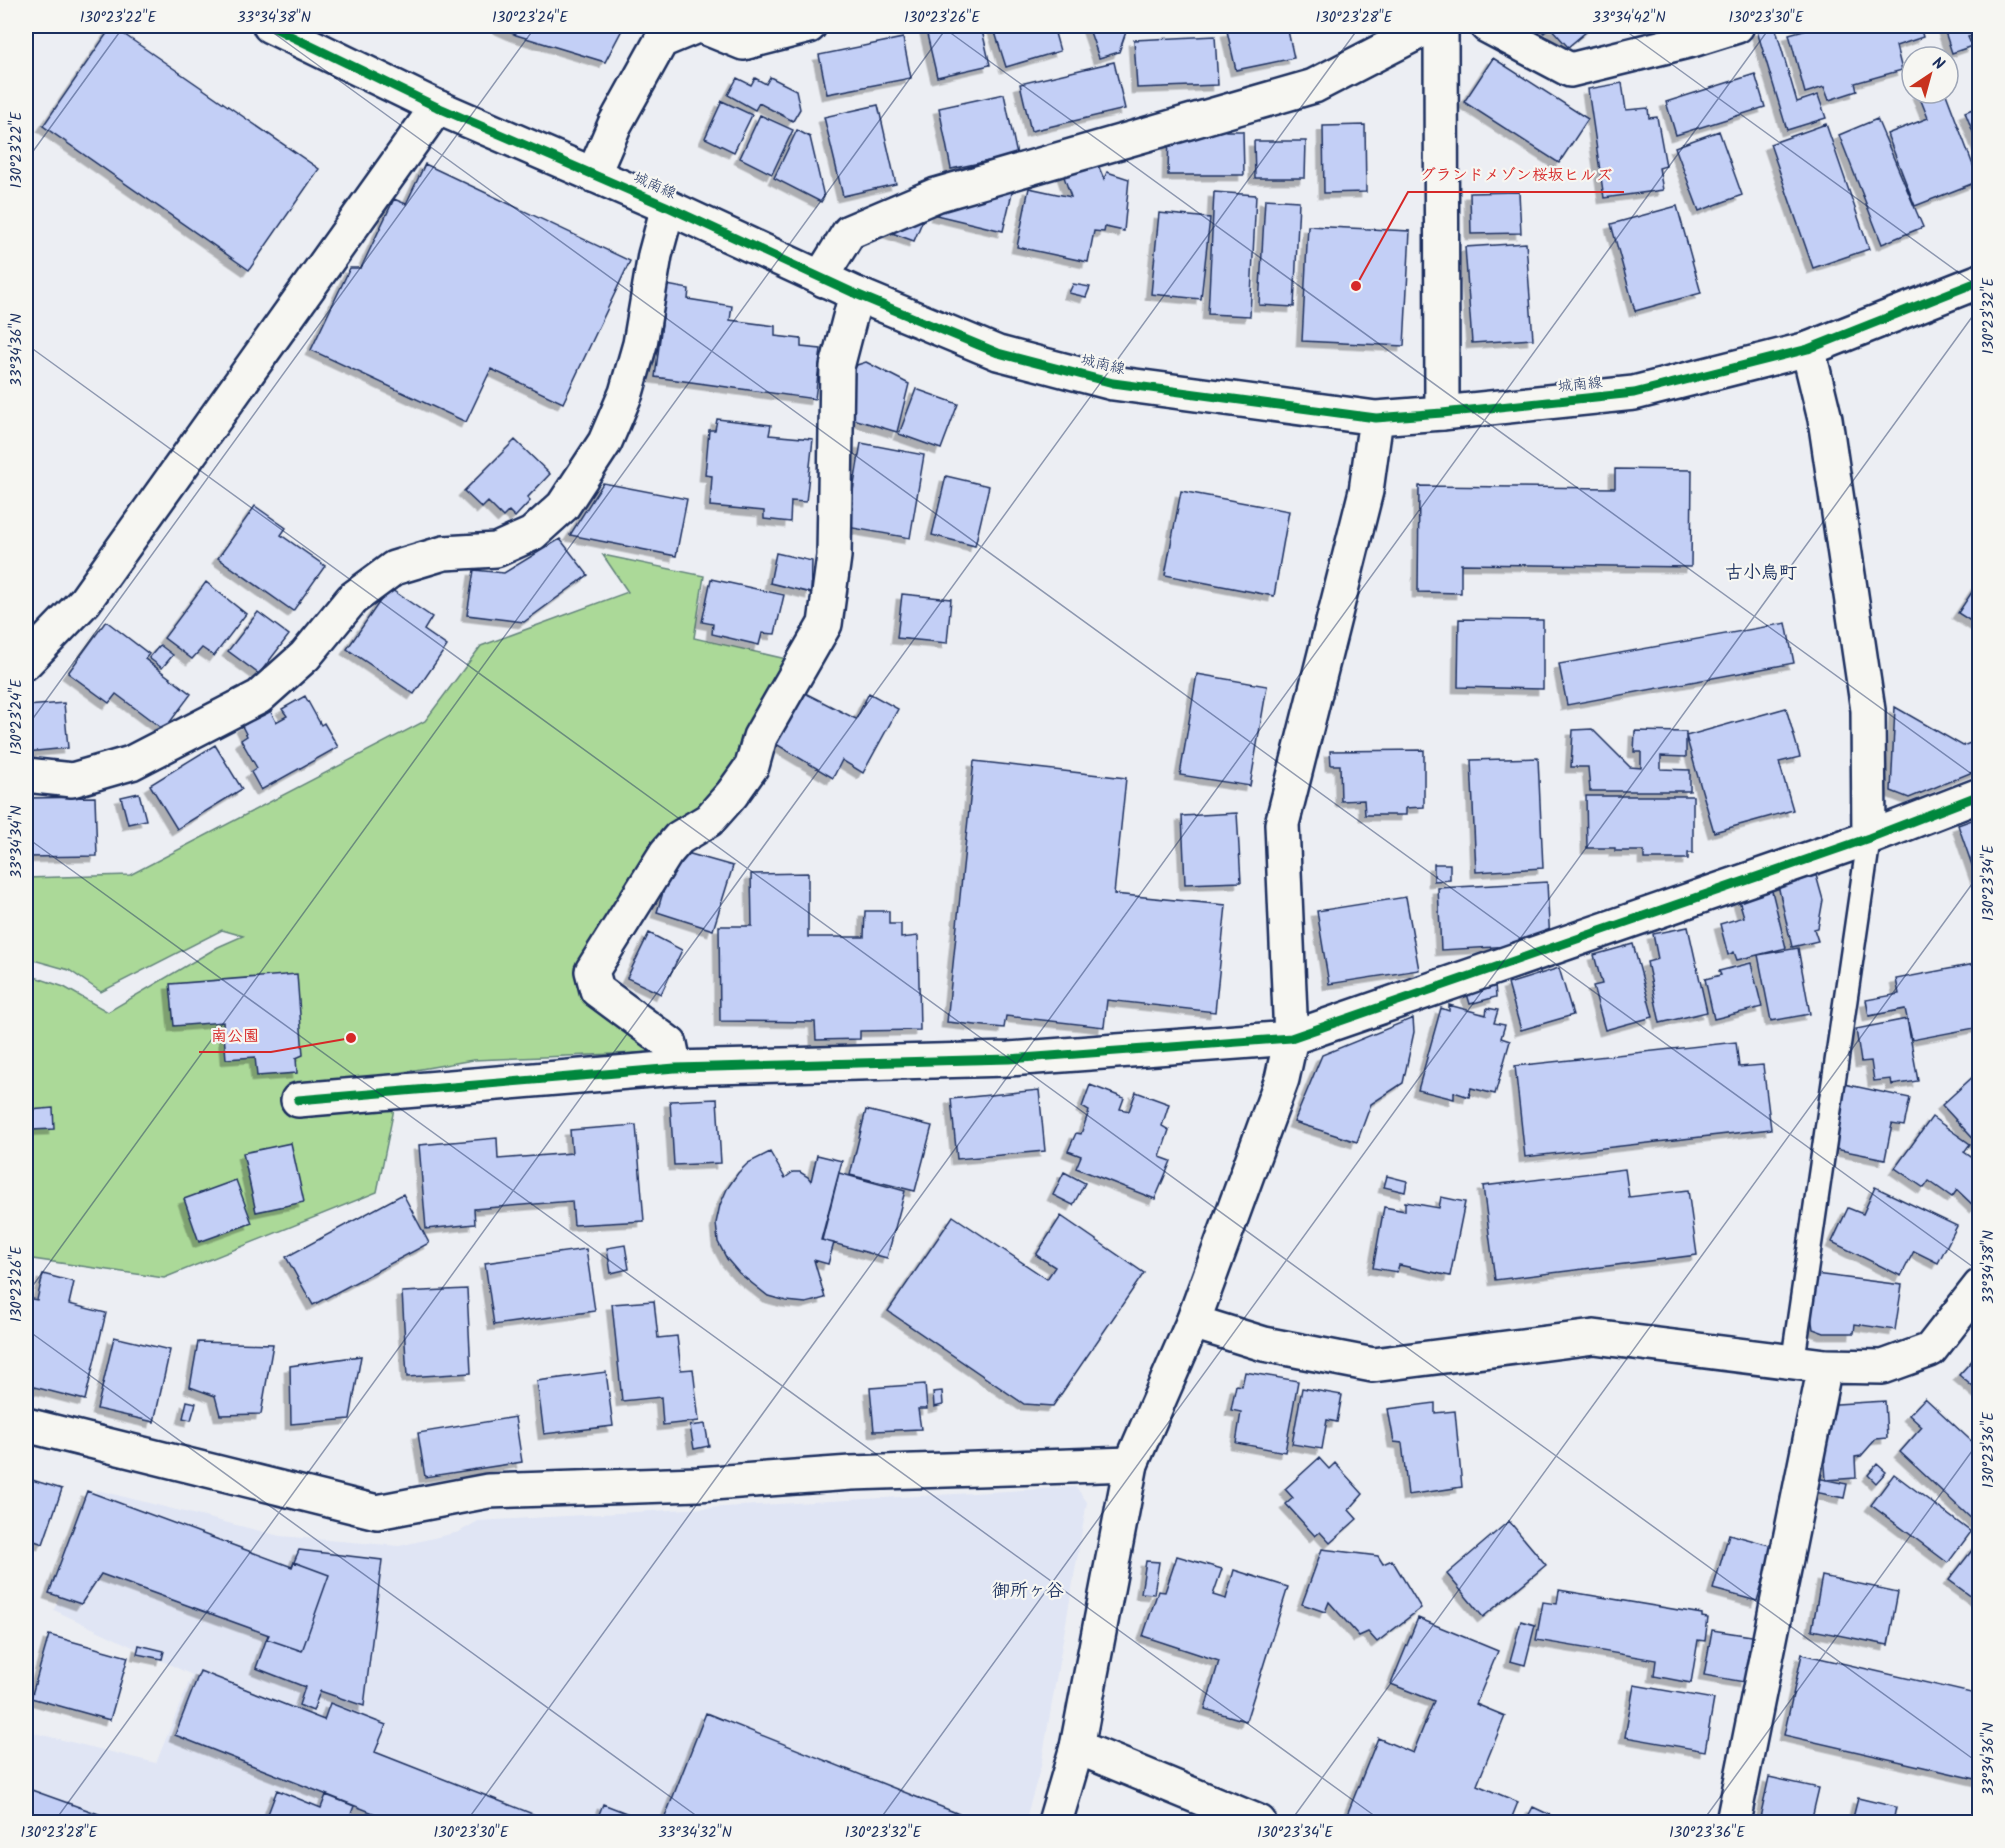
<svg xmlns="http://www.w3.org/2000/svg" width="2005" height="1848" font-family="Kalam,'Klee One',sans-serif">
  <defs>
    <filter id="shadow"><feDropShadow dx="-5.5" dy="5.5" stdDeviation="0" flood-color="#0004"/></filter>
  </defs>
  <rect width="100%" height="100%" fill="#eceef3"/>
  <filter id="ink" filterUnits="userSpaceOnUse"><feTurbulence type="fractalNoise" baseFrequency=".0167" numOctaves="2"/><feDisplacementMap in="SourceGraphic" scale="12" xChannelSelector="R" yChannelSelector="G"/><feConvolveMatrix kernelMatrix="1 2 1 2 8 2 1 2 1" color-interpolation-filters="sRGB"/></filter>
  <g filter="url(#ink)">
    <path fill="#e0e5f4" d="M1076 1487 1087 1502 1041 1766 1025 1822H26V1731L156 1763 192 1675 54 1610 97 1490 280 1536 399 1546 459 1532 478 1521Z"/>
    <path fill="#abd998" stroke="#63847b" stroke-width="1.5" d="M603 555 704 576 694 638 795 661 725 788 703 807 657 837 576 973 581 992 661 1052 473 1060 398 1073 393 1114 377 1192 164 1278 26 1258V974L64 987 108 1012 218 947 243 936 222 930 101 992 69 970 26 958V878L130 875 425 721 481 646 628 592Z"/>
    <path fill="#c3cff6" stroke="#1b2f5e" stroke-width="1.5" filter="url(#shadow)" d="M112 26 319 169 249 270 43 126Z
      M496 26H624L605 62 516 35Z
      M925 26H981L990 65 937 77Z
      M993 26H1053L1060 51 1006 67Z
      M1088 26H1128L1119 52 1099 58Z
      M1251 26H1287L1294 58 1236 70 1227 31Z
      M1537 26H1593L1568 47 1550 27 1544 33Z
      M1775 26 1797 102 1818 95 1826 118 1787 130 1757 31Z
      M1818 26H1920L1923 37 1896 46 1902 70 1855 83 1857 91 1829 100 1824 87 1805 93 1789 34Z
      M1943 26H1980V34L1968 37 1972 46 1952 53Z
      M1215 36 1218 85 1137 88 1134 40Z
      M903 38 911 78 827 94 819 55Z
      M1493 58 1588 119 1559 163 1464 102Z
      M1114 62 1125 109 1031 131 1020 84Z
      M1755 74 1765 107 1676 135 1666 102Z
      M770 77 796 90 800 109 793 121 759 103 755 110 728 95 737 78 751 85 755 78 766 84Z
      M1622 83 1626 110 1648 108 1649 118 1657 117 1666 166 1659 168 1663 190 1604 198 1588 89Z
      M1918 93 1946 94 1979 181 1915 206 1887 134 1928 118Z
      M1004 94 1017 155 951 169 939 108Z
      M722 101 752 115 734 152 705 138Z
      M878 105 896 184 843 196 824 117Z
      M1980 106V150L1965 112Z
      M760 115 793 130 772 174 740 158Z
      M1877 119 1923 227 1882 244 1839 135Z
      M1226 123V131H1243L1244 175H1168L1169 130Z
      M1826 124 1869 249 1813 268 1770 144Z
      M1365 125 1366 192 1324 193 1323 126Z
      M797 130 810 137 824 197 821 202 774 178Z
      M1719 131 1742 195 1699 211 1675 147Z
      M1254 141H1306L1305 178H1255Z
      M1095 158 1104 179 1107 172 1129 179 1124 231 1105 227 1104 232 1094 231 1088 262 1017 247 1029 188 1071 197 1062 171Z
      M425 164 630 261 563 403 491 369 466 422 311 350 350 268H361L394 199 406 204Z
      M1015 180 1003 231 936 215 944 198Z
      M1214 192 1256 195 1250 316 1208 314Z
      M1519 192 1521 233 1471 234 1470 193Z
      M1265 199 1299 201 1294 307 1259 305Z
      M930 203 914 241 881 229Z
      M1677 206 1701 293 1635 311 1611 224Z
      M1159 213 1210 218 1201 299 1151 294Z
      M1308 226 1410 231 1404 346 1302 341Z
      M1526 243 1533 339 1472 343 1465 247Z
      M1073 284 1090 287 1086 297 1069 293Z
      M667 285 689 289 688 299 732 306 730 320 775 326V336L801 339V347L821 349 815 399 655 377Z
      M866 362 909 384 897 432 850 418 851 374 857 365Z
      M916 389 958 404 941 449 899 434Z
      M717 419 771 425 769 435 813 439 806 502 791 501 790 522 764 519V511L710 506 712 476 705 475 709 430H715Z
      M515 440 550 474 528 497 530 501 515 517 509 511 503 517 488 502 482 508 464 491Z
      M861 443 924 455 910 538 847 527Z
      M1615 469 1692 470 1691 567 1461 564V593L1418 592 1419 486 1615 488Z
      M946 476 989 486 975 546 932 535Z
      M603 483 687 499 676 556 570 535Z
      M1181 491 1289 511 1274 596 1165 575Z
      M255 506 286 528 281 535 325 566 293 611 218 558Z
      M560 539 588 575 524 622 467 615 474 570 504 573Z
      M776 553 812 561 811 593 770 583Z
      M711 579 784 595 775 634 762 633 759 645 712 634 713 624 702 622Z
      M1980 580V627L1958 613Z
      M206 582 246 614 214 656 202 648 192 659 164 638Z
      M389 588 432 617 424 630 447 646 414 694 347 649Z
      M902 594 951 599 947 643 897 638Z
      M258 612 289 635 259 674 228 651Z
      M1459 619 1543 620V689L1458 687Z
      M106 621 149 654 145 659 191 694 164 730 116 694 109 703 68 673Z
      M1786 623 1794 663 1567 705 1559 664Z
      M160 645 173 655 162 668 149 658Z
      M1197 674 1267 686 1250 786 1180 775Z
      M801 691 856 719 869 693 898 709 863 773 842 760 833 778 771 741Z
      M305 696 321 725 324 723 338 747 261 790 251 772 257 768 241 740 247 736 242 726 270 710 276 722 287 716 282 709Z
      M64 703 68 748 26 752V706Z
      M1895 707 1963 746 1980 739V769L1909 798 1891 791Z
      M1786 708 1800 757 1779 762 1793 810 1714 832 1686 736Z
      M1592 729 1630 767 1641 768V752H1634L1635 731 1686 732V757L1661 756V769L1690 770V791H1590L1588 767H1571L1573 730Z
      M215 745 242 789 177 829 150 785Z
      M1424 750V807L1406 808V815H1365L1364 800 1341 801 1340 765H1331L1330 751Z
      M1538 758 1543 868 1476 872 1471 760Z
      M974 761 1126 778 1114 894 1226 905 1215 1012 1107 1000 1104 1027 1006 1016 1004 1028 947 1022Z
      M139 793 146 820 128 824 121 797Z
      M1586 796H1693V853H1688V859H1644V851H1615V848H1587Z
      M95 797 97 856 26 857V798Z
      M1237 813 1241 882 1185 884 1182 816Z
      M1980 817V888L1958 825Z
      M678 843 687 853 733 866 713 930 657 912Z
      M1434 864H1450V880L1434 881Z
      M808 873V937H864L865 911H889V924H901V938L918 936 920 1030 860 1031V1039L816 1040 815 1022 720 1021 719 926H752L751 874Z
      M1816 875 1823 900 1818 928 1814 929 1818 941 1792 947 1778 885Z
      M1547 882 1550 944 1441 950 1438 888Z
      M1772 891 1786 948 1737 960 1734 952 1728 955 1720 924 1744 917 1739 900Z
      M1406 897 1419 970 1329 984 1317 911Z
      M1688 927 1707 1012 1660 1023 1647 962 1658 959 1653 934Z
      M649 933 682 950 661 994 627 978Z
      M1633 944 1653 1017 1605 1030 1593 986 1602 984 1594 955Z
      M1798 948 1810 1014 1771 1021 1758 955Z
      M1751 963 1762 1007 1714 1019 1705 979 1721 975 1719 971Z
      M1980 963V1027L1912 1040 1905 1009 1869 1016 1866 1000 1899 994 1896 979Z
      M1559 968 1573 1015 1521 1030 1508 984Z
      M297 974 303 1055 296 1058 297 1073 257 1076 255 1057 226 1059 223 1022 174 1026 170 984Z
      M1495 984 1496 997 1470 1004 1467 994Z
      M1449 1005 1486 1015 1487 1008 1498 1010 1494 1023 1505 1025 1501 1038 1510 1041 1495 1094 1471 1088 1469 1097 1454 1092V1099L1418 1090 1441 1008 1449 1011Z
      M1413 1018 1414 1032 1403 1083 1371 1104 1357 1142 1294 1122 1322 1055Z
      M1907 1019 1918 1081 1892 1085 1891 1079 1874 1081 1871 1061 1861 1062 1856 1029Z
      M1736 1042 1739 1067 1763 1065 1771 1129 1525 1157 1515 1066Z
      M1977 1073 1980 1076V1146L1942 1105Z
      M1844 1084 1910 1098 1904 1126 1892 1124 1885 1159 1830 1148Z
      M1090 1085 1124 1098 1120 1109 1129 1111 1136 1092 1169 1104 1162 1126 1169 1130 1160 1157 1171 1161 1155 1199 1076 1168 1081 1156 1068 1151 1076 1133 1081 1134 1089 1111 1082 1107Z
      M1039 1090 1045 1151 957 1159 951 1099Z
      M717 1099 721 1163 674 1165 670 1101Z
      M53 1108 54 1129 31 1130 30 1110Z
      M866 1110 932 1126 915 1191 850 1175Z
      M1932 1117 1970 1144 1964 1152 1980 1163V1200L1975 1207 1957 1190 1952 1197 1929 1181 1924 1188 1895 1168Z
      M636 1125 644 1221 574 1225 572 1201 474 1209 475 1224 426 1229 419 1145 497 1138 498 1159 572 1153 570 1130Z
      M291 1143 304 1202 256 1212 243 1153Z
      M770 1152 785 1178 793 1172H800L808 1177 811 1181 817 1155 842 1161 821 1240 834 1243 828 1264 814 1260 825 1298 806 1303 786 1301 768 1296 739 1273 727 1259 718 1242 716 1223 720 1205 727 1189 738 1173 748 1163Z
      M1625 1169 1629 1197 1688 1190 1697 1255 1495 1280 1483 1186Z
      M1064 1172 1085 1183 1073 1205 1053 1195Z
      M839 1173 905 1191 887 1258 822 1240Z
      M1387 1176 1407 1181 1405 1192 1384 1187Z
      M236 1180 252 1223 199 1242 184 1199Z
      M1875 1187 1957 1226 1938 1263 1914 1251 1901 1276 1832 1242 1848 1208 1863 1214Z
      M403 1194 429 1243 313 1305 286 1257Z
      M1441 1197 1465 1202 1450 1276 1399 1265 1397 1272 1373 1268 1384 1207 1405 1211V1202L1439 1208Z
      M953 1216 1047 1279 1055 1267 1036 1255 1061 1216 1144 1273 1053 1406 1024 1404 888 1311Z
      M625 1245 629 1269 611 1273 607 1248Z
      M586 1249 595 1311 494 1325 485 1263Z
      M43 1274 74 1282 69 1304 106 1313 85 1400 26 1385V1298L37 1300Z
      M1815 1274 1902 1285 1895 1330 1855 1324 1854 1333H1824L1813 1329 1811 1315Z
      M467 1289 471 1373 407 1377 402 1292Z
      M654 1301 658 1338 677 1336 681 1370 693 1369 699 1421 663 1425 661 1397 622 1401 612 1304Z
      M114 1337 170 1350 154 1422 97 1409Z
      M198 1342 273 1344 261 1414 220 1415 215 1396 190 1387Z
      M1980 1352V1393L1959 1375Z
      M361 1356 350 1419 291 1424 290 1366Z
      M606 1372 613 1426 544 1434 537 1381Z
      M1245 1372 1298 1381 1285 1452 1236 1443 1241 1412 1231 1410 1236 1385 1242 1386Z
      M925 1384 927 1409H918L921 1429 874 1431 870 1388Z
      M1302 1388 1342 1395 1337 1422 1327 1420 1322 1449 1292 1444Z
      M942 1391 943 1405 934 1407 933 1392Z
      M1925 1398 1980 1449V1519L1976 1523 1900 1452 1922 1427 1909 1415Z
      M187 1401 196 1403 191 1420 183 1418Z
      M1885 1401 1887 1438 1876 1439 1861 1456 1855 1457 1856 1478 1826 1480 1821 1405Z
      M1435 1403V1413L1455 1411 1462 1487 1408 1495 1402 1443 1394 1442 1388 1409Z
      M515 1417 522 1462 425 1477 418 1433Z
      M705 1424 709 1446 694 1449 690 1426Z
      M1319 1458 1329 1469 1335 1463 1363 1494 1349 1510 1357 1519 1330 1543 1320 1532 1315 1536 1286 1504 1293 1498 1285 1489Z
      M1877 1464 1886 1472 1876 1483 1868 1475Z
      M1894 1474 1971 1532 1948 1563 1871 1505Z
      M1812 1477 1847 1484 1844 1498 1810 1491Z
      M32 1480 62 1489 43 1544 26 1538V1498Z
      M87 1491 292 1567 294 1562 329 1575 302 1651 267 1639 269 1635 101 1574 81 1604 49 1593Z
      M1509 1521 1546 1565 1483 1617 1447 1574Z
      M1729 1534 1773 1546 1757 1601 1713 1589Z
      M1980 1540V1603L1949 1580Z
      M1322 1549 1378 1556 1383 1564 1392 1560 1421 1608 1377 1642 1368 1632 1359 1636 1329 1602 1325 1612 1302 1604Z
      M299 1550 382 1560 364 1706 320 1691 313 1711 299 1705 305 1687 256 1668 268 1635 267 1639 302 1651 329 1575 294 1562Z
      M1177 1556 1222 1569 1213 1595 1226 1599 1234 1570 1288 1587 1246 1721 1205 1709 1219 1661 1143 1636 1158 1591 1165 1592Z
      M1146 1561 1159 1562 1154 1594 1141 1593Z
      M1822 1576 1898 1592 1888 1645 1812 1630Z
      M1559 1590 1702 1614V1617L1708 1618 1705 1641 1698 1640 1691 1683 1654 1676 1656 1660 1536 1640 1543 1602 1557 1604Z
      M1418 1618 1498 1651 1476 1704 1505 1716 1477 1785 1518 1802 1510 1822H1344L1378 1738 1413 1753 1434 1701 1391 1684Z
      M1521 1621 1535 1625 1525 1665 1510 1661Z
      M1712 1630 1751 1636 1744 1682 1704 1675Z
      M49 1635 128 1657 110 1720 31 1698Z
      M139 1645 164 1651 162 1659 137 1654Z
      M1802 1654 1980 1695V1780L1784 1735Z
      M200 1671 324 1720 330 1703 386 1725 375 1752 553 1822H396L175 1735Z
      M1634 1685 1714 1699 1705 1751 1625 1737Z
      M706 1713 959 1814 955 1822H663Z
      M1769 1777 1819 1788 1811 1822H1759Z
      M26 1788 121 1822H26Z
      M277 1790 321 1808 326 1795 354 1806 348 1822H265Z
      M1858 1798 1896 1807 1893 1822H1852Z
      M603 1804 647 1821V1822H596Z
      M1533 1807 1565 1822H1525Z"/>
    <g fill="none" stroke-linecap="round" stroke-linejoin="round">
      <g stroke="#1b2f5e" stroke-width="27">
        <path id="lane" d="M1793 1361 1869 838"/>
      </g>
      <g stroke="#1b2f5e" stroke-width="38">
        <path id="street" d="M701 26 743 43 809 26
          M1441 26 1442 413
          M1487 26 1570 70 1692 40 1737 26
          M593 175 615 124 661 41 697 26
          M824 280 829 264 849 232 936 195 1314 86 1430 26
          M1808 349 1825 419 1868 710 1869 838
          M26 662 85 601 437 107
          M26 775 72 780 131 763 259 697 305 656 352 599 394 568 444 553 496 550 532 534 563 506 605 442 626 393 640 344 655 255 668 207
          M675 1068 670 1044 597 990 592 971 666 853 679 838 709 820 732 794 752 766 760 737 825 624 834 556 837 367 856 294
          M298 1100 675 1068 1009 1059 1291 1038 1869 838 1980 795
          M1193 1322 1264 1344 1373 1365 1594 1337 1825 1366 1883 1367 1930 1350 1980 1286
          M26 1425 377 1512 488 1491 698 1484 851 1473 1131 1464
          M1077 1747 1259 1822
          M1733 1822 1825 1366"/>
      </g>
      <g stroke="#1b2f5e" stroke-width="38">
        <path id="secondary" d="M270 26 437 107 668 207 856 294 998 353 1113 383 1376 418 1442 413 1634 393 1808 349 1980 281
          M1055 1822 1077 1747 1131 1464 1193 1322 1282 1079 1291 1038 1282 824 1366 491 1376 418"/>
      </g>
      <use href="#lane" stroke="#f6f6f2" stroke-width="22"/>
      <use href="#street" stroke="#f6f6f2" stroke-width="33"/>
      <use href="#secondary" stroke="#f6f6f2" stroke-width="33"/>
      <g stroke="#f6f6f2" stroke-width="13">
        <path id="cycleway" d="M270 26 437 107 668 207 856 294 998 353 1113 383 1376 418 1442 413 1634 393 1808 349 1980 281
          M298 1100 675 1068 1009 1059 1291 1038 1869 838 1980 795"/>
      </g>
      <use href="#cycleway" stroke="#00873e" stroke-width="9"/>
    </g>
  </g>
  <path fill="none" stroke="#1b2f5e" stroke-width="1.5" stroke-opacity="0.45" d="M264 26 1980 1272M941 26 1980 780M1619 26 1980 288M26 161 124 26M26 344 1980 1764M26 728 536 26M26 837 1383 1822M26 1295 948 26M26 1329 705 1822M26 1821 28 1822M54 1822 1360 26M466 1822 1771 26M878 1822 1980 306M1290 1822 1980 873M1702 1822 1980 1440"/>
  <g text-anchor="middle" stroke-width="4.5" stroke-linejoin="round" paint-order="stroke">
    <g font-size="15" fill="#1b2f5e" stroke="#f6f6f2">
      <text transform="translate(655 185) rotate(24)" y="5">城南線</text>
      <text transform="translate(1103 364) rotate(13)" y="5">城南線</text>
      <text transform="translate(1580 384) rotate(-6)" y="5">城南線</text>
    </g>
    <g font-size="18" font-weight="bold" fill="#1b2f5e" stroke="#f6f6f2">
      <text x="1761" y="578">古小烏町</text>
      <text x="1028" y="1596">御所ヶ谷</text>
    </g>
  </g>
  <path fill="none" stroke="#d62828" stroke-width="2" d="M1356 286L1408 192H1624M351 1038L271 1052H199"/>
  <g fill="#d62828" stroke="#f6f6f2" stroke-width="2">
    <circle cx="1356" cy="286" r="6"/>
    <circle cx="351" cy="1038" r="6"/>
  </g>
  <g font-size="16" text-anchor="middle" font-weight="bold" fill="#d62828" stroke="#f6f6f2" stroke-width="4.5" stroke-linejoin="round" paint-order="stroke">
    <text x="1516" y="180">グランドメゾン桜坂ヒルズ</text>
    <text x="235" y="1041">南公園</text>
  </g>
  <rect width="2005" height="1848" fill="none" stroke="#f6f6f2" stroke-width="66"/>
  <g transform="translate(1930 75) rotate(36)"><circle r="28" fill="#f6f6f2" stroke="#9ea6b7" stroke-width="1.5"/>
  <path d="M0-4.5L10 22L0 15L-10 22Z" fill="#c8321e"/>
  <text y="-9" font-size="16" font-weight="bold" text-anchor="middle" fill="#1b2f5e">N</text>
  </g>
  <rect x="33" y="33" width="1939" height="1782" fill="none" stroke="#1b2f5e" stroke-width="2"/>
  <g font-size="15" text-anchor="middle" fill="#1b2f5e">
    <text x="118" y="22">130°23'22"E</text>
    <text x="274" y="22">33°34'38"N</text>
    <text x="530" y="22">130°23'24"E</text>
    <text x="942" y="22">130°23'26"E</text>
    <text x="1354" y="22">130°23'28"E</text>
    <text x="1629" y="22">33°34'42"N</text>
    <text x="1766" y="22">130°23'30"E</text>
    <text transform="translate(16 150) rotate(-90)" y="5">130°23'22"E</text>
    <text transform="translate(1988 316) rotate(-90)" y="5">130°23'32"E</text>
    <text transform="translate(16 350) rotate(-90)" y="5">33°34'36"N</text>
    <text transform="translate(16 717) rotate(-90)" y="5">130°23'24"E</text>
    <text transform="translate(16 842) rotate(-90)" y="5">33°34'34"N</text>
    <text transform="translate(1988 883) rotate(-90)" y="5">130°23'34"E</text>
    <text transform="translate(1988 1267) rotate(-90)" y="5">33°34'38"N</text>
    <text transform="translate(16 1284) rotate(-90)" y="5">130°23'26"E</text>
    <text transform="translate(1988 1450) rotate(-90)" y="5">130°23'36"E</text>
    <text transform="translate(1988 1759) rotate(-90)" y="5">33°34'36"N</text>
    <text x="59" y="1837">130°23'28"E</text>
    <text x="471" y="1837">130°23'30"E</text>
    <text x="695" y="1837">33°34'32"N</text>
    <text x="883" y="1837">130°23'32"E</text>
    <text x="1295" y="1837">130°23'34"E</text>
    <text x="1707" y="1837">130°23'36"E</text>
  </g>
</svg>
